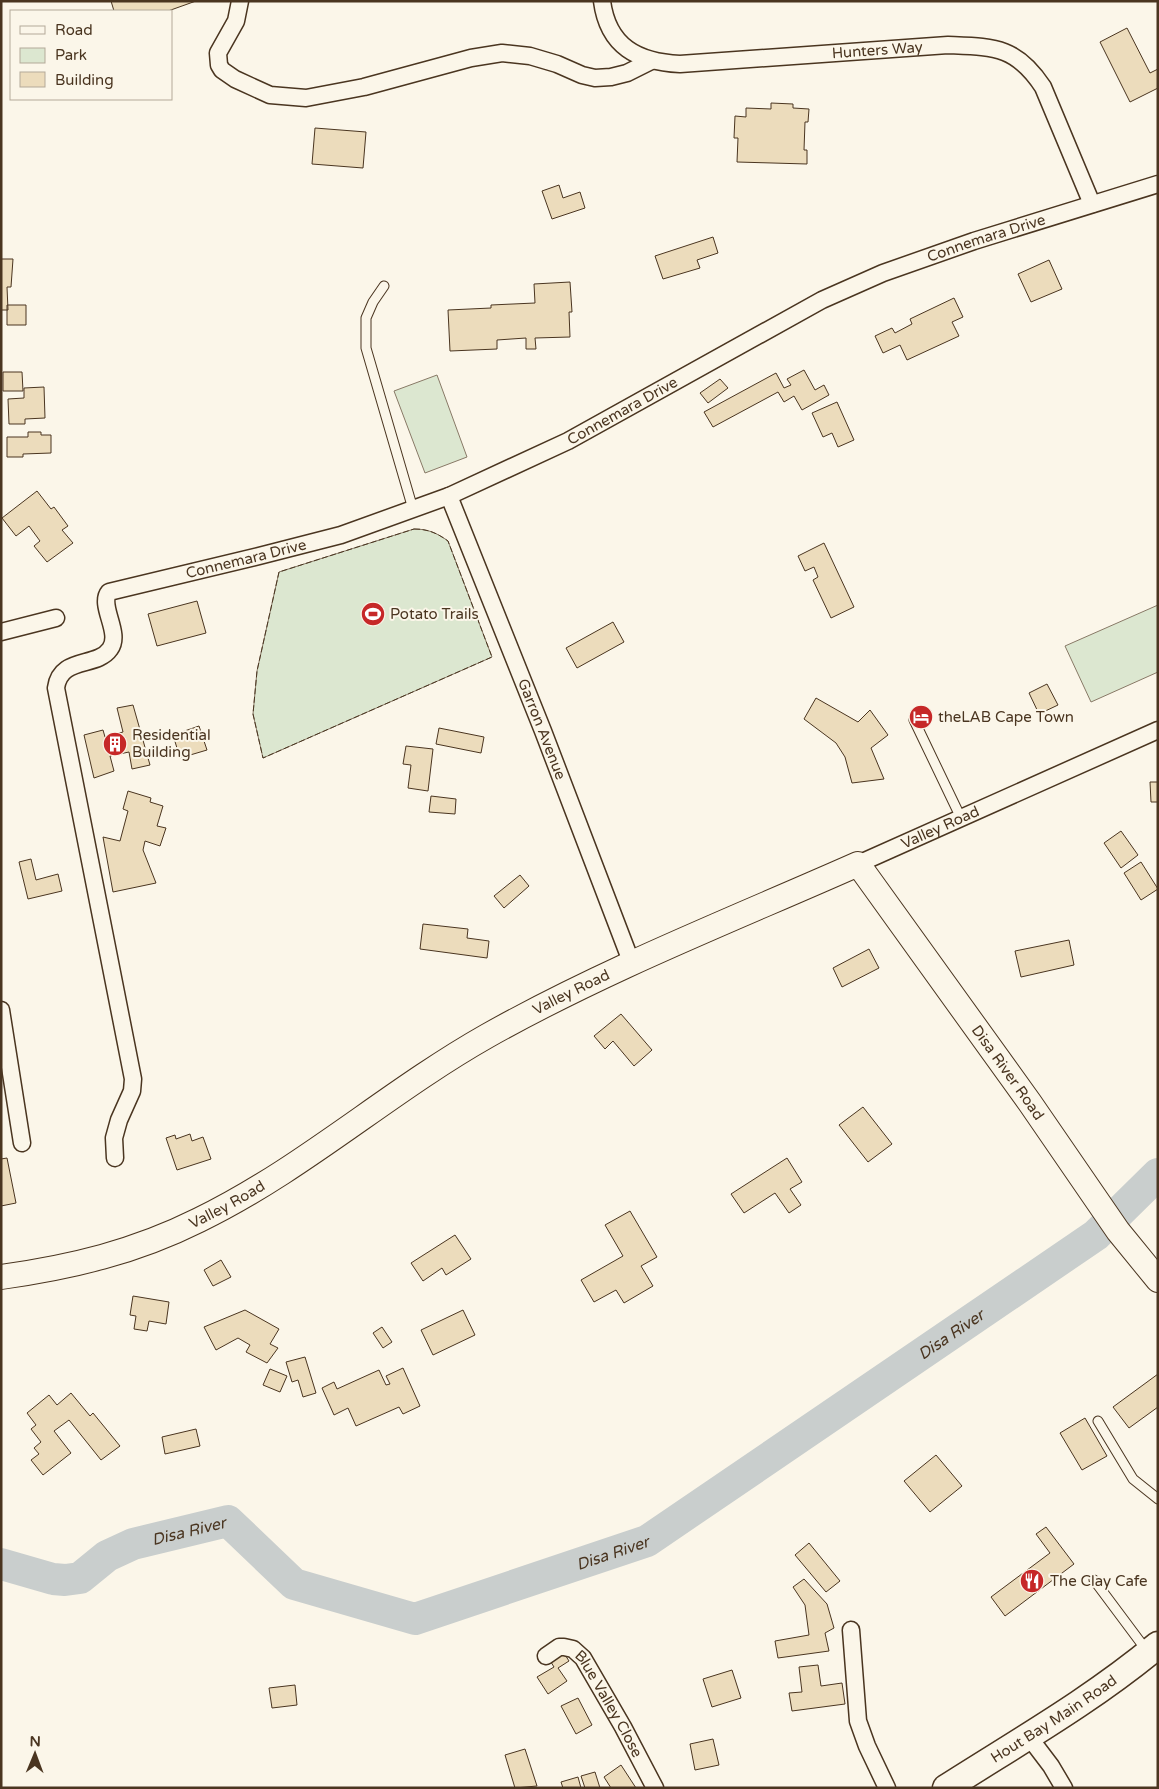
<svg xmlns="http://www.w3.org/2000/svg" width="1159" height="1789" font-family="'Varela Round',sans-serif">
  <rect width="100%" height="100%" fill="#fbf6e9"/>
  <path fill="#dce7d0" stroke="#887966" d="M437 375 467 457 425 473 394 391Z
    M414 529C428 529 437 533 448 541L492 657 263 758 253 714 257 671 279 572Z
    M1158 605V672L1091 702 1065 646Z"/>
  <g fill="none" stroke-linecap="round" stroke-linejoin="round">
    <path stroke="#c9cecd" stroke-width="32" id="s1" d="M1 1564 53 1579 65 1580 80 1578 107 1556 133 1544 228 1521 294 1584 415 1619 647 1541 1096 1235 1158 1174"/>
  </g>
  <path fill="#ecdcbc" stroke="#4a3520" d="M111 1H196L168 11H114Z
    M1127 28 1150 73 1158 69V88L1130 102 1100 42Z
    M771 103 793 104V108L809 109 808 122H805L804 150H807V164L737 162 738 138H734L735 116 746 117V108L771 109Z
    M315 128 366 132 363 168 312 164Z
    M559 185 563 198 580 192 585 208 552 219 542 191Z
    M713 237 718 253 697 260 700 268 663 279 655 256Z
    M1 259H13L11 287H7L8 310H1Z
    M1049 260 1062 289 1031 302 1018 274Z
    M570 282 572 312H569L570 337 535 338 536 349H526V338L497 340V349L450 351 448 310 491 308V305L535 303 534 284Z
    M954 298 963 317 952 322 959 336 907 360 900 345 883 353 875 336 892 328 895 333 912 324 910 319Z
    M7 305H26V325H7Z
    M804 370 815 390 824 385 829 395 802 410 794 396 784 402 778 392 713 427 704 412 776 373 784 388 791 385 787 379Z
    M3 372H22L23 391H3Z
    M720 379 728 388 708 403 700 393Z
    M44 387 45 418 25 419V424H9L8 399 24 398V388Z
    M837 402 854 440 838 447 832 433 823 437 812 413Z
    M28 432H41V435H51V453L23 454V457H7V437H28Z
    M37 491 51 509 54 507 68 526 62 530 73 543 47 562 34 546 40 541 29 526 16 536 2 518Z
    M824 543 854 607 831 618 813 580 818 577 814 567 805 571 798 556Z
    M197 601 206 633 157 646 148 614Z
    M613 622 624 642 577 668 566 648Z
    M1047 684 1058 705 1039 714 1029 693Z
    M816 698 858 722 870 710 888 735 871 748 884 779 852 783 845 757 836 743 804 719Z
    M133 705 150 765 132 769 129 752 110 756 114 771 94 778 84 735 103 730 105 737 123 732 117 708Z
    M199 726 207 750 180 758 173 735Z
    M439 728 484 737 481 753 436 744Z
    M406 746 433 749 428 791 408 788 411 765 403 764Z
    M1150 782H1158V802H1151Z
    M128 791 151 798 150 802 163 806 157 826 166 828 160 846 145 841 143 850 156 883 113 892 103 837 120 841 128 811 123 809Z
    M431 796 456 799 455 814 429 812Z
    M1121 831 1138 855 1121 868 1104 843Z
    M31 859 36 880 58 874 62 891 28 899 19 862Z
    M1141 862 1158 889 1141 900 1124 873Z
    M520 875 529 886 504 908 494 896Z
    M423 924 468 929 467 938 489 941 487 958 420 949Z
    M1069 940 1074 965 1021 977 1015 951Z
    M869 949 879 968 842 987 833 968Z
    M621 1014 652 1050 634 1066 613 1041 605 1049 594 1036Z
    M863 1107 892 1144 868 1162 839 1125Z
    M190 1134 192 1141 203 1137 211 1159 177 1170 166 1138 175 1135 176 1139Z
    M7 1158 16 1203 1 1206V1159Z
    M787 1158 802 1182 790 1189 801 1205 789 1213 775 1193 744 1213 731 1194Z
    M630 1211 657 1257 641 1266 653 1286 624 1303 616 1290 594 1302 581 1280 623 1256 605 1225Z
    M455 1235 471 1259 446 1275 442 1268 423 1281 411 1263Z
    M221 1260 231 1277 213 1286 204 1270Z
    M133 1296 169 1302 166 1324 149 1321 147 1331 134 1329 136 1316 130 1315Z
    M245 1310 279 1329 270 1344 278 1348 267 1363 246 1352 250 1345 238 1338 216 1350 204 1327Z
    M463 1310 475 1335 433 1355 421 1330Z
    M382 1327 392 1342 383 1348 373 1333Z
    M305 1357 316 1393 303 1397 298 1380 292 1382 286 1362Z
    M403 1368 420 1406 403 1414 399 1407 356 1426 348 1408 334 1415 322 1388 334 1382 337 1389 379 1370 386 1385 390 1384 386 1376Z
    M270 1369 287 1376 280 1392 263 1385Z
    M1158 1374V1407L1129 1428 1113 1407Z
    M71 1393 90 1416 93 1413 120 1446 101 1460 69 1420 54 1431 71 1453 43 1475 31 1460 39 1454 34 1448 41 1442 31 1429 36 1425 27 1413 49 1395 57 1405Z
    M1085 1418 1107 1456 1082 1470 1060 1433Z
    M196 1429 200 1446 165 1454 162 1437Z
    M936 1455 962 1486 930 1512 904 1481Z
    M1046 1527 1074 1564 1005 1616 991 1597 1050 1553 1036 1534Z
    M809 1543 840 1581 826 1592 795 1555Z
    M804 1579 827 1604 834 1628 825 1633 829 1651 778 1658 775 1641 809 1635 805 1605 793 1587Z
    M562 1650 569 1661 558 1668 567 1681 548 1694 537 1677 554 1667 549 1659Z
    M818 1665 821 1686 842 1683 845 1704 792 1711 789 1693 802 1692 799 1667Z
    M732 1670 741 1698 712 1707 703 1679Z
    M295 1685 297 1705 272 1708 269 1688Z
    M578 1698 592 1725 576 1734 561 1706Z
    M713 1739 719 1765 695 1770 690 1744Z
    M525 1749 537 1786 515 1788 505 1755Z
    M621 1765 636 1788H611L604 1777Z
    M595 1772 600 1788H585L581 1776Z
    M578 1777 581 1788H563L561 1782Z"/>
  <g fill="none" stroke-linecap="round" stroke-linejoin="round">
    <g stroke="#4a3520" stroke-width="11">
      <path id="lane" d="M384 286 373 302 366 318V348L413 509
        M914 720 961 818
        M1098 1421 1133 1479 1158 1499
        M1094 1580 1147 1651"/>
    </g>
    <g stroke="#4a3520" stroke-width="19">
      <g id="street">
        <path d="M240 1 236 21 218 53 219 65 222 70 235 79 270 95 306 98 364 87 471 58 502 53 530 56 557 64 582 75 595 78 611 77 627 73 651 61"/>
        <path id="s2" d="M602 1C608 47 638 62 680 64L948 45C994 47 1016 46 1043 87L1092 204"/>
        <path id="s3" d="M449 496 543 731 632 964"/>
        <path d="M1 632 56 618"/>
        <path id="s4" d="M858 864 1158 730"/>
        <path d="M1 1010 22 1143"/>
        <path id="s5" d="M115 1158 114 1138 119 1120 132 1091 133 1079 56 688C60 656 97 668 110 649 122 633 98 605 109 592L259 556 341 535 449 496 568 441 822 300 883 273 974 241 1158 184"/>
        <path d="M851 1630 858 1721 867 1746 887 1788"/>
        <path id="s6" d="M546 1656 559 1647H564L573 1649 583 1658 623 1727 655 1788"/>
        <path d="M1029 1737 1051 1766 1064 1788"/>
      </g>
    </g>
    <g stroke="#4a3520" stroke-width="26">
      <g id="secondary">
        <path id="s7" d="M1 1277C72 1267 135 1252 199 1220 302 1170 388 1092 487 1036 606 969 734 919 858 864L1030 1103 1118 1231 1158 1280"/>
      </g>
    </g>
    <g stroke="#4a3520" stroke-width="29">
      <g id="primary">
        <path id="s8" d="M946 1788C1018 1742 1092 1700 1158 1645"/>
      </g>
    </g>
    <use href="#lane" stroke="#fbf6e9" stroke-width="9"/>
    <use href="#street" stroke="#fbf6e9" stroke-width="16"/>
    <use href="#secondary" stroke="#fbf6e9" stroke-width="24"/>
    <use href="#primary" stroke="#fbf6e9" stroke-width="26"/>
    <path stroke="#4a3520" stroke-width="1" stroke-dasharray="6 2.5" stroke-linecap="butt" d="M414 529C428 529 437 533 448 541L492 657 263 758 253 714 257 671 279 572Z"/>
  </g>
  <defs>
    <g id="stadium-disc" transform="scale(1.25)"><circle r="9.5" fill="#c62828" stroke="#fbf6e9"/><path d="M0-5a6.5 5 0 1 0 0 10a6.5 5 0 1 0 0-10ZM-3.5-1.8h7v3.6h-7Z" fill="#fff"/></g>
    <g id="hotel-disc" transform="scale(1.25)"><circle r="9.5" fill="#c62828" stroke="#fbf6e9"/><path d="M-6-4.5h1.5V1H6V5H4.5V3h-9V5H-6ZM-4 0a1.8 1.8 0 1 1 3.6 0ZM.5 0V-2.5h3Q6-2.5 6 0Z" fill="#fff"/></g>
    <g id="building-disc" transform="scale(1.25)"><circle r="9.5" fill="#c62828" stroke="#fbf6e9"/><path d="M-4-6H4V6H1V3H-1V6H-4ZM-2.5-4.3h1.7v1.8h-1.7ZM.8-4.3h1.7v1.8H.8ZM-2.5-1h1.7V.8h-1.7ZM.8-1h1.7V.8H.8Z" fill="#fff"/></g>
    <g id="restaurant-disc" transform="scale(1.25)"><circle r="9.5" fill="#c62828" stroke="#fbf6e9"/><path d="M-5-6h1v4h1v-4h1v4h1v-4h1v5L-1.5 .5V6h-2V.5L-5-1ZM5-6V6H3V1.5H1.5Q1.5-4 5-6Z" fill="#fff"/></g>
  </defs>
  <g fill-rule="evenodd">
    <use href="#stadium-disc" x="373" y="614"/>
    <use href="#hotel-disc" x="921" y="717"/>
    <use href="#building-disc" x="115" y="744"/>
    <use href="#restaurant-disc" x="1032" y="1581"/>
  </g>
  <g text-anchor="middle" stroke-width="4" stroke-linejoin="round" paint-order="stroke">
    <g font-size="15" fill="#4a3520" stroke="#fbf6e9">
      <text dy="5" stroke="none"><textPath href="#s2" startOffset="309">Hunters Way</textPath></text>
      <text dy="5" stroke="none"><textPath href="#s5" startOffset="1562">Connemara Drive</textPath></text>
      <text dy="5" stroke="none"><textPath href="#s5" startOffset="1158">Connemara Drive</textPath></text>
      <text dy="5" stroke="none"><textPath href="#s5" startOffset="752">Connemara Drive</textPath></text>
      <text dy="5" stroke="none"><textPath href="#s3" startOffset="251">Garron Avenue</textPath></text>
      <text dy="5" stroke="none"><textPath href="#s4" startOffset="90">Valley Road</textPath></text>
      <text dy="5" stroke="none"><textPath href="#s7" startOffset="644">Valley Road</textPath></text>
      <text dy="5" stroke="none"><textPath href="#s7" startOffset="1215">Disa River Road</textPath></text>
      <text dy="5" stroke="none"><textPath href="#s7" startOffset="239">Valley Road</textPath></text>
      <text dy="5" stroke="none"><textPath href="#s6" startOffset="96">Blue Valley Close</textPath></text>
      <text dy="5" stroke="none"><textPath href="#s8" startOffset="128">Hout Bay Main Road</textPath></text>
    </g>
    <g font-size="15" fill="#4a3520" stroke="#fbf6e9" text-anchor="start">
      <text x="390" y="619">Potato Trails</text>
      <text x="938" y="722">theLAB Cape Town</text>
      <text x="132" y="740">Residential<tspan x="132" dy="17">Building</tspan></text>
      <text x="1050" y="1586">The Clay Cafe</text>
    </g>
    <g font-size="16" font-style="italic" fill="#4a3520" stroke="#fbf6e9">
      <text dy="6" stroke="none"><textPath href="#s1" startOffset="1072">Disa River</textPath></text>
      <text dy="6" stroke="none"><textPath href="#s1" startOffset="202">Disa River</textPath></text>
      <text dy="6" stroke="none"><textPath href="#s1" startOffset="668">Disa River</textPath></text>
    </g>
  </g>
  <rect width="1159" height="1789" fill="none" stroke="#4a3520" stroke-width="5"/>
  <rect x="10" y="10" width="162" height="90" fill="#fbf6e9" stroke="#b4a999"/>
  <rect x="20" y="26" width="25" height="8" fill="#fbf6e9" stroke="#b4a999"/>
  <text x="55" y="35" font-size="15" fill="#4a3520">Road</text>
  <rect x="20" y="48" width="25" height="15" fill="#dce7d0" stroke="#b4a999"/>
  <text x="55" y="60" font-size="15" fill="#4a3520">Park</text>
  <rect x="20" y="72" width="25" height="15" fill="#ecdcbc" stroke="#b4a999"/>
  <text x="55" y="85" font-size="15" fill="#4a3520">Building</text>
  <g transform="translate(35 1754) rotate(1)" stroke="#fbf6e9" stroke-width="4" paint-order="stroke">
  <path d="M0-4L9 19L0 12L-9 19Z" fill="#4a3520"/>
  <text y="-8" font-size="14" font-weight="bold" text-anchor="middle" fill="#4a3520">N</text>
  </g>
</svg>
